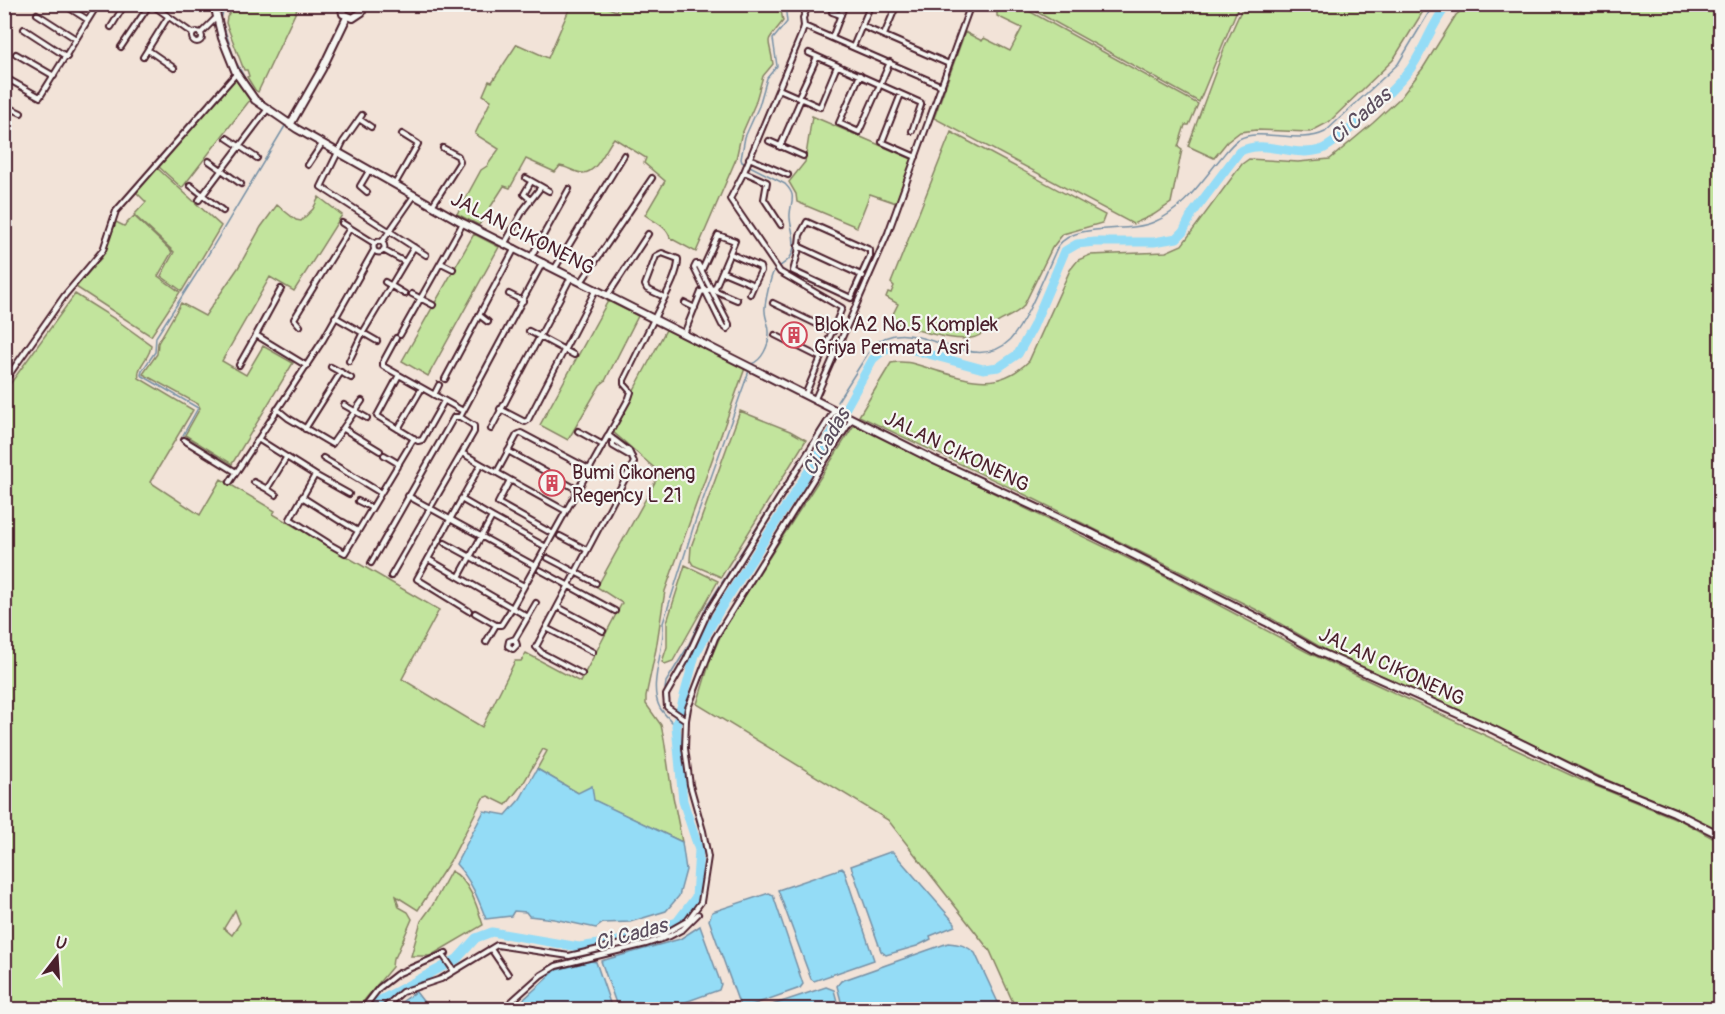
<svg xmlns="http://www.w3.org/2000/svg" width="1725" height="1014" font-family="Pangolin,sans-serif">
  <rect width="100%" height="100%" fill="#f2e3d8"/>
  <filter id="ink" filterUnits="userSpaceOnUse"><feTurbulence type="fractalNoise" baseFrequency=".0167" numOctaves="2"/><feDisplacementMap in="SourceGraphic" scale="12" xChannelSelector="R" yChannelSelector="G"/><feConvolveMatrix kernelMatrix="1 2 1 2 8 2 1 2 1" color-interpolation-filters="sRGB"/></filter>
  <g filter="url(#ink)">
    <path fill="#c2e49d" stroke="#868264" stroke-width="1.5" fill-rule="evenodd" d="M620 4 780 5 783 21C763 47 769 34 773 64L763 76 755 104 741 136 736 159 696 252 670 238C667 226 654 222 645 215L665 181 644 163 646 158 614 138C606 148 597 173 583 173 575 173 568 167 560 166L555 172 526 159 510 188 504 186 479 225 457 214 481 170 487 166 499 149 475 134 491 100 483 95 489 81 492 82 517 44 548 58 571 5H602L616 11Z
      M1244 4H1427V5L1393 60 1329 122 1310 132 1256 130 1240 132 1227 142 1214 158 1188 146 1225 46Z
      M1476 4 1720 5V830L1607 780 1457 709 1329 652 1257 610 1036 500 859 416 891 363C905 360 915 364 928 368 966 379 996 393 1029 361L1070 270 1078 260 1090 255 1166 252 1182 245 1242 164 1249 159 1298 162 1330 159 1373 123 1401 97 1423 68 1456 15 1466 7Z
      M236 5H299L258 92 255 90 247 77 249 76 247 70H244L226 23 227 17Z
      M982 5H1018L1198 104 1189 125H1185L1178 147 1182 150 1181 154 1171 203 1153 215 1133 224 934 118 965 32 982 41 984 38 1010 51 1022 28 997 16V12Z
      M1024 5H1239L1199 102Z
      M235 79 250 100 182 188 158 166Z
      M812 116 912 159 896 203 870 194 857 227 797 202 796 194 789 182 805 162Z
      M951 132 1105 215 1102 223 1063 234 1052 248 1023 307C1015 315 1005 318 995 324 988 329 981 337 971 338 953 342 907 328 890 320L898 304 886 297 888 292 891 293 894 286 891 283Z
      M157 168 221 226 182 291 161 276 174 252 134 215 146 202 136 192Z
      M319 197 342 215 294 291 270 277 222 361 246 375 263 346 293 363 232 464 185 435 200 408 198 404 143 374 157 354 158 343 181 303 205 316 238 268 261 227 277 205 296 220 301 221 313 209Z
      M134 216 172 252 158 276 180 292 151 336 76 287 102 257 116 222 124 226Z
      M474 234 499 247 428 376 402 361Z
      M75 294 118 321 151 345C151 358 136 365 139 378L193 410 150 482 200 515 221 479 275 511 273 514 439 610 402 679 482 727 515 661H521L526 653 580 682 622 603 597 587 660 473 612 431 667 328 745 368 665 591 656 649 646 696V704L661 725 664 739 671 786 682 842 578 793 537 769 547 751 543 749 524 782 506 805 488 796 483 798 452 858 418 910 396 896 399 907 408 912 412 919 396 956 393 958 392 967 357 1009 5 1010V391ZM235 910 240 923 232 935 224 928Z
      M608 301 638 316 605 381 600 385 568 440 540 425Z
      M740 411 790 431 806 440 721 577 693 565 690 560 691 547Z
      M854 425 1160 574 1307 652 1581 780 1682 821 1720 842V1009H1016L990 951 888 820 697 704 712 655 723 630Z
      M685 565 718 581 673 661 665 664 662 662 667 647V622Z
      M451 871C469 879 477 906 483 925L430 956H411L421 921 432 906Z"/>
    <path fill="#94dcf6" stroke="#7690a5" stroke-width="1.5" d="M537 769 578 793 592 786 594 800 682 842 686 870 679 896 666 911 630 922 603 923 596 928 554 919 529 916 526 912 514 911 511 916 486 919C478 898 471 880 456 864L484 811 506 815 520 799Z
      M890 852H893L955 923V926L930 936 931 939 917 946 886 955 881 951 851 866Z
      M842 868 844 870 874 960 814 981 811 979 778 890Z
      M769 893 773 895 803 984 800 988 741 1009 709 920 712 912Z
      M700 926 721 984 719 990 666 1009H618L601 961 680 939Z
      M948 943C959 944 966 945 975 953L1001 1009H843L837 986 841 981Z
      M591 961 596 962 612 1009H513L556 970Z
      M826 987 834 990 839 1009H760Z
      M416 992 429 1009H393V1008Z
      M711 1002 729 1005 733 1009H691Z"/>
    <g fill="none" stroke-linecap="round" stroke-linejoin="round">
      <path stroke="#7690a5" stroke-width="1.5" d="M232 4 223 12 221 19 235 60 248 84
        M280 113 287 119
        M751 364C762 361 769 345 769 334 770 326 765 319 765 311 764 305 771 275 774 271 781 264 791 261 793 251 797 238 789 226 790 214 791 200 797 196 785 184L742 162 741 159 745 137 759 106 767 78 777 66 773 39 787 22 785 4
        M837 402 872 347C911 307 970 380 1010 340 1027 321 1046 271 1058 246 1077 221 1126 234 1154 222 1183 210 1200 183 1220 159 1226 152 1231 144 1239 139 1260 127 1299 145 1325 132L1398 64 1434 4
        M183 435 198 408 141 375 142 371 155 352 156 337 197 273 285 126
        M665 689 666 682 687 648 706 608 828 415
        M676 726C671 721 664 714 660 708 647 684 666 649 663 623L694 525 750 368"/>
      <path stroke="#94dcf6" stroke-width="9" d="M371 1010 375 1003 457 959 476 938 492 932 579 947 625 940 677 922 696 897 699 850 683 801 676 726 695 655 719 611 824 447 873 359 885 349 899 346 983 369 999 367 1018 354 1033 327 1065 251 1077 244 1095 242H1154L1177 238 1183 232 1192 214 1239 152C1264 138 1293 158 1320 150 1338 144 1399 85 1411 68 1425 48 1432 23 1448 4"/>
      <g stroke="#4a1f2b" stroke-width="8">
        <path id="street" d="M63 4 88 20
          M151 4 193 34
          M835 4 832 12 841 15
          M37 14 76 39
          M804 26 942 86
          M862 26 949 64
          M111 27 125 4
          M24 29 67 57
          M192 37a5 5 0 1 1 10 0a5 5 0 1 1-10 0Z
          M200 34 216 18
          M884 35 897 4
          M832 38 845 4
          M121 47 150 4
          M853 47 871 4
          M148 50 174 68
          M809 53 921 103V105L912 131
          M16 54 54 76
          M143 57 168 17
          M860 75 839 123 859 132 890 62
          M4 77 40 97 98 4
          M779 89 820 107 837 66
          M901 94 882 142 916 157
          M798 98 817 57
          M4 105 21 113
          M362 115 343 142 321 187 426 255
          M359 119 371 127
          M227 138 257 158
          M769 141 803 156
          M780 147 801 99
          M749 158 788 175
          M209 161 241 184
          M308 165 322 144
          M744 172 767 182 764 199 781 225
          M526 178 549 191
          M531 182 524 194 531 200
          M395 184 418 144 402 134
          M190 185 223 211
          M367 192 360 186 369 171
          M199 200 267 110
          M432 206 460 162 458 156 443 148
          M807 222 870 250V256L851 298 793 271 798 253 800 235Z
          M342 223 374 243
          M373.5 247a5.5 5.5 0 1 1 11 0a5.5 5.5 0 1 1-11 0Z
          M382 242 414 196
          M505 243 524 209 541 187
          M798 246 863 276
          M531 257 569 189
          M405 262 414 247
          M441 263 453 269
          M696 264H698L729 324V327L727 329 722 325 694 268Z
          M555 268 624 155
          M723 272 754 285 761 271 760 267 731 254
          M582 281 652 178
          M385 282 405 294
          M715 288 716 291 737 300
          M281 289 256 335 307 366
          M701 292 715 288 735 241 718 235 702 270
          M412 294 433 305
          M509 294 523 301
          M750 294 754 285
          M608 295 648 234
          M685 303 695 308
          M773 303 833 332
          M479 315 488 322
          M335 317 377 341
          M300 326 294 319 350 228
          M529 331 574 355
          M684 334 701 292
          M400 335 463 223
          M775 335 821 358
          M396 338 383 362V366L463 411
          M349 361 362 334 405 262 383 250
          M239 365 256 335
          M331 367 351 378
          M399 375 377 416 418 441 422 440 444 401
          M445 379 515 248
          M4 382 65 295 103 250 116 211 236 74
          M434 395 439 385
          M805 395 842 308 780 272 730 199 744 172 802 33 804 26 803 18 809 4
          M815 399 888 233 971 4
          M344 405 367 418
          M277 409 288 418 332 444 362 401
          M500 409 525 422 528 420 596 289
          M305 429 341 372
          M344 429 380 451
          M398 429 422 388
          M491 429 571 277
          M578 431 603 445
          M258 439 315 475 290 519 328 543
          M613 439V446L632 457
          M184 440 236 472
          M508 451 578 490
          M462 453 481 464 417 579 469 611
          M384 455 399 464
          M323 458 381 493
          M481 464 566 511
          M497 472 517 435 521 433 589 469
          M315 475 349 494
          M510 480 498 503 553 534
          M230 482 323 340 374 250
          M254 482 267 489 286 458
          M267 489 276 495
          M408 496 535 566
          M302 497 340 521
          M461 499 492 517
          M358 501 372 508
          M343 522 358 531
          M560 536 587 550
          M445 543 524 586
          M329 544 345 553 414 438
          M548 558 596 583
          M428 559 528 617
          M371 563 454 417H460L467 404 543 262
          M540 570 615 611
          M391 576 474 432V426L460 417
          M459 577 492 517 546 547
          M558 607 603 631
          M475 613 496 625 486 642
          M496 625H501L512 608 629 398 631 392 624 384V380L654 319C661 303 679 275 678 259L662 253 656 256 645 285 647 289 664 297
          M546 628 593 652
          M515 639 517 645 513 649 508 646 509 641 515 639 536 603
          M582 674 542 653 536 647 634 462 629 451 608 435
          M686 720 688 708 715 638 821 467 852 419
          M491 949 508 974
          M443 955 454 971
          M362 1010 379 988 397 974 446 953
          M382 1010 402 992 441 979 497 945 569 956 664 934 687 921 701 902 708 857 703 831 690 785 685 748 686 720 667 707 666 695 686 660 708 612 832 414 834 409
          M502 1010 541 975 556 966 646 944 670 936 683 929 698 914"/>
      </g>
      <g stroke="#4a1f2b" stroke-width="10">
        <path id="secondary" d="M214 4 222 38 236 73 255 100 297 129 463 223 934 460 1091 533 1266 622 1317 651 1494 730 1597 781 1674 812 1720 835
          M341 4 343 14 353 18 362 12 363 4
          M290 125 322 69 347 17"/>
      </g>
      <use href="#street" stroke="#f6f6f2" stroke-width="4"/>
      <use href="#secondary" stroke="#f6f6f2" stroke-width="6"/>
    </g>
  </g>
  <defs>
    <g id="building-ring" transform="scale(1.35)"><circle r="9.5" fill="#f6f6f2" stroke="#d1495b" stroke-width="1.5"/><path d="M-4-6H4V6H1V3H-1V6H-4ZM-2.5-4.3h1.7v1.8h-1.7ZM.8-4.3h1.7v1.8H.8ZM-2.5-1h1.7V.8h-1.7ZM.8-1h1.7V.8H.8Z" fill="#d1495b"/></g>
  </defs>
  <g fill-rule="evenodd">
    <use href="#building-ring" x="794" y="335"/>
    <use href="#building-ring" x="552" y="483"/>
  </g>
  <g text-anchor="middle" stroke-width="4.5" stroke-linejoin="round" paint-order="stroke">
    <g font-size="20" fill="#4a1f2b" stroke="#f6f6f2">
      <text transform="translate(523 233) rotate(27)" y="7">JALAN CIKONENG</text>
      <text transform="translate(957 451) rotate(26)" y="7">JALAN CIKONENG</text>
      <text transform="translate(1392 666) rotate(25)" y="7">JALAN CIKONENG</text>
    </g>
    <g font-size="20" fill="#4a1f2b" stroke="#f6f6f2" text-anchor="start">
      <text x="814" y="331">Blok A2 No.5 Komplek<tspan x="814" dy="23">Griya Permata Asri</tspan></text>
      <text x="572" y="479">Bumi Cikoneng<tspan x="572" dy="23">Regency L 21</tspan></text>
    </g>
    <g font-size="21" font-style="italic" fill="#5c4e5e" stroke="#f6f6f2">
      <text transform="translate(1360 116) rotate(-41)" y="7">Ci Cadas</text>
      <text transform="translate(826 442) rotate(-60)" y="7">Ci Cadas</text>
      <text transform="translate(631 934) rotate(-15)" y="7">Ci Cadas</text>
    </g>
  </g>
  <rect width="1725" height="1014" fill="none" stroke="#f6f6f2" stroke-width="24"/>
  <rect x="12" y="12" width="1701" height="990" fill="none" stroke="#4a1f2b" stroke-width="2" filter="url(#ink)"/>
  <g transform="translate(57 957) rotate(17)" stroke="#f6f6f2" stroke-width="4.5" paint-order="stroke">
  <path d="M0-4.5L10 22L0 15L-10 22Z" fill="#4a1f2b"/>
  <text y="-9" font-size="16" font-weight="bold" text-anchor="middle" fill="#4a1f2b">U</text>
  </g>
</svg>
